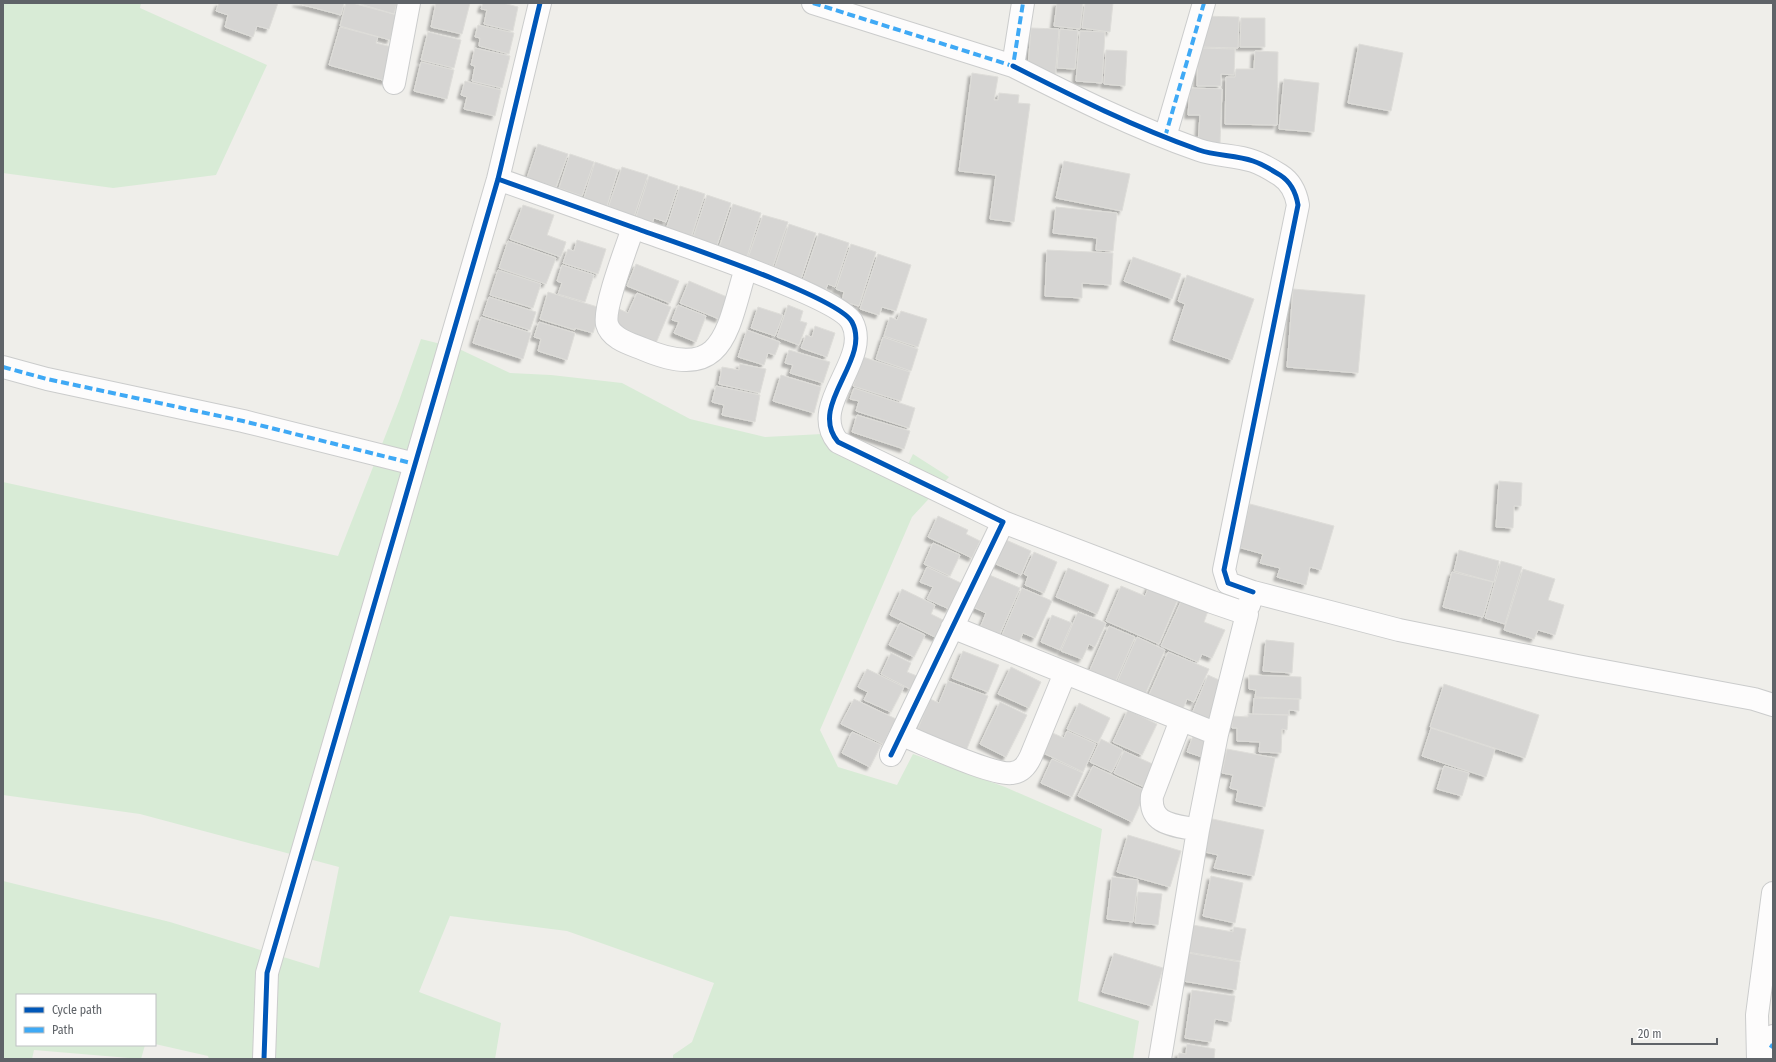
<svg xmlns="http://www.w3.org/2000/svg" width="1776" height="1062" font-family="'Fira Sans Condensed',sans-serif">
  <defs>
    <filter id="shadow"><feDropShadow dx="-3.5" dy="3.5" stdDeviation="1" flood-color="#0004"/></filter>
  </defs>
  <rect width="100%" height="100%" fill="#efeeea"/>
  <path fill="#d8ebd6" d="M3 3H141L140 8 267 65 216 175 113 188 3 173Z
    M421 339 457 348 510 373 551 375 622 383 690 419 765 437 822 434 861 466 900 481 913 454 949 477 912 517 820 730 838 767 897 785 913 754 1005 787 1102 829 1078 1001 1139 1021 1133 1059H673V1055L692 1042 714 983 567 931 450 916 419 992 501 1023 495 1059H209L208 1056 155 1044V995H17V1045H145L141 1059 34 1050 32 1059H3V881L170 922 319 968 339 867 140 814 3 795V482L338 556 399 401Z"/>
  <path fill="#d6d5d3" stroke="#deddd9" filter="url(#shadow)" d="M219 3H278L269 29 257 26 253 37 225 27 228 15 216 11Z
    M296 3H344L341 15Z
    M346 3H352L397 15 390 40 340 26Z
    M357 3H397L394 14Z
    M436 3H470L462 34 431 27Z
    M483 3H503L518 7 513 31 484 24 487 10 481 9Z
    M1057 3H1083L1080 29 1054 26Z
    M1085 3H1113L1110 32 1082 28Z
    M1202 16 1239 17 1238 48 1201 47Z
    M1241 18H1265V47H1240Z
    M478 25 514 33 509 54 479 46 480 38 475 37Z
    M340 27 378 37 376 43 396 48 386 81 329 65Z
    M1031 28 1059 29 1055 79 1028 68Z
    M1060 29 1078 31 1075 69 1057 68Z
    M1080 31 1105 32 1102 83 1076 81Z
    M428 32 461 40 454 68 421 60Z
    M1359 44 1403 53 1391 111 1348 103Z
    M475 48 510 56 502 88 472 81 475 66 471 65Z
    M1198 48 1235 49 1234 75 1221 74V86H1197Z
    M1106 50 1127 51 1125 86 1104 84Z
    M1255 51 1278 52 1277 125 1225 124 1226 77H1235L1236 69H1254Z
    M421 62 454 70 447 99 414 91Z
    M972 73 998 77 994 100H998L999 93 1019 95 1018 103 1030 104 1014 222 990 219 996 175 959 171Z
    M1284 79 1319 83 1314 132 1279 129Z
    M465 81 501 90 495 116 464 109 467 97 461 95Z
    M1190 88 1222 89 1220 144 1198 143 1200 115H1188Z
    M538 144 568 154 556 187 527 178Z
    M570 154 594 162 582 196 559 188Z
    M1064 161 1130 174 1122 211 1056 198Z
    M595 162 618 170 607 206 584 198Z
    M622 167 648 175 632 223 606 214Z
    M649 176 678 186 666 222 654 218 650 229 634 223Z
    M680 186 705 194 689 244 664 236Z
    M707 195 731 203 715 251 691 244Z
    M733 204 761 213 747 257 719 248Z
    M523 205 554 215 547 235 566 242 561 257 510 239Z
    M1056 207 1117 213 1113 251 1096 250 1097 238 1053 233Z
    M763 215 788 222 773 266 748 258Z
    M789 224 816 233 800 282 773 273Z
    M819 233 849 243 835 287 828 284 825 291 802 283Z
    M577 240 606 249 598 274 563 263 568 249 574 251Z
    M508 241 556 258 546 284 499 268Z
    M851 244 876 252 859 306 842 301 844 292 836 289Z
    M1047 250 1113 253 1111 285 1082 283V298L1045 296Z
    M878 254 911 265 896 311 882 307 879 315 860 309Z
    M1133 257 1181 274 1172 299 1124 281Z
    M636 264 679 281 670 303 627 286Z
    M562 265 594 275 585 302 558 294 562 283 557 281Z
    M498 270 541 284 533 308 490 295Z
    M1187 275 1254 299 1232 360 1173 340 1185 304 1178 301Z
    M689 281 727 297 719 319 680 303Z
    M1293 289 1365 295 1358 373 1287 367Z
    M548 292 601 308 593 333 575 328V330L540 319Z
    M637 293 671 307 656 343 613 325 619 309 628 313Z
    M489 297 536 312 530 330 483 315Z
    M678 305 706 316 696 342 674 333 679 322 672 320Z
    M788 305 803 311 800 321 807 323 799 345 777 337Z
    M758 307 783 315 775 336 751 328Z
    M901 311 927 319 918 347 884 336 890 317 897 320Z
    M481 317 531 333 523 359 473 343Z
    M539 322 575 333 567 360 538 351 541 339 534 337Z
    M815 326 835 333 827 357 801 348 806 335 812 337Z
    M747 330 780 342 775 355 768 353 764 365 738 357Z
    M883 337 918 349 911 371 876 359Z
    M789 350 830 362 823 383 790 373 793 365 785 363Z
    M863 357 910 372 901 401 853 386Z
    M740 364 766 369 760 393 719 384 722 367 739 370Z
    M781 375 821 387 814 413 773 401Z
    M716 386 760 395 755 422 722 415 724 405 712 402Z
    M854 388 915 408 909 428 856 411 859 401 850 399Z
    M857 415 910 431 904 449 852 432Z
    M1499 481 1522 483 1521 506H1514L1513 528 1496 527Z
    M1250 504 1334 526 1321 570 1310 567 1306 585 1277 577 1280 568 1260 563 1263 554 1238 547Z
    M938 516 968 530 966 534 980 541 972 558 928 537Z
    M1006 540 1031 551 1021 575 996 564Z
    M933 543 960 555 950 576 924 564Z
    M1459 550 1499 561 1494 582 1454 571Z
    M1034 552 1057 562 1044 593 1025 585 1028 576 1024 574Z
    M1501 561 1522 567 1505 624 1485 618Z
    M927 567 961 583 949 609 927 599 933 587 920 582Z
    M1068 568 1109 585 1097 614 1056 597Z
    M1523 569 1555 579 1548 600 1564 605 1555 635 1538 630 1534 639 1504 630Z
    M1452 572 1493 582 1483 617 1443 607Z
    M987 574 1020 588 999 636 980 628 986 613 973 607Z
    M1151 582 1180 594 1159 644 1106 621 1121 586 1145 596Z
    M1022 588 1052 601 1035 638 1023 633 1016 649 999 642Z
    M902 589 935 605 931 614 945 621 937 638 890 615Z
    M1183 597 1209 608 1204 622 1225 630 1212 658 1202 654 1198 662 1161 646Z
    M1078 612 1106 623 1095 647 1089 644 1082 659 1061 651Z
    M1052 615 1072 623 1060 650 1041 642Z
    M900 623 925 635 914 657 889 645Z
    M1109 626 1135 637 1115 683 1089 672Z
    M1137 637 1165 650 1144 697 1116 685Z
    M1266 640 1294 643 1292 673 1263 671Z
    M963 651 999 665 988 692 952 678Z
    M1168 652 1209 669 1194 702 1187 699 1182 711 1148 697Z
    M891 653 911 663 907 672 917 676 910 689 881 674Z
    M1011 667 1041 682 1029 708 998 694Z
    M867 669 904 687 891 712 864 700 868 692 858 687Z
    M1208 675 1228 684 1211 725 1191 716Z
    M1249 675 1301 677V699L1255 697 1256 690 1249 689Z
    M948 681 988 696 966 751 917 731 930 699 939 703Z
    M1444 684 1539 715 1525 758 1430 727Z
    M1254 698 1299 699V711L1289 710V715L1253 714Z
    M854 699 896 719 883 744 841 724Z
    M1000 702 1027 715 1006 757 980 744Z
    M1079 703 1110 718 1098 743 1067 729Z
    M1128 710 1157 724 1142 755 1113 742Z
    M1248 714 1288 715 1287 730 1282 729 1281 753 1259 752 1260 742 1237 741V728H1232V716L1248 717Z
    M1431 728 1495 749 1486 777 1422 756Z
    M1048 731 1064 738 1067 731 1096 744 1083 772 1039 751Z
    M852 732 881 745 870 767 842 753Z
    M1193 736 1213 743 1208 759 1187 752Z
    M1101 739 1123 750 1112 772 1090 762Z
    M1227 749 1275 758 1265 807 1236 801 1238 790 1230 788 1233 775 1222 773Z
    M1124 751 1157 766 1146 788 1114 773Z
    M1052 759 1083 773 1072 797 1041 783Z
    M1093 766 1146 791 1132 822 1078 796Z
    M1444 766 1469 773 1462 796 1437 789Z
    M1208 818 1264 830 1254 876 1214 868 1218 855 1201 851Z
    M1128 835 1181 851 1170 887 1117 872Z
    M1211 876 1243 883 1235 923 1203 916Z
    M1112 877 1138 880 1133 922 1107 919Z
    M1138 892 1162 894 1158 925 1135 923Z
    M1187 924 1233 932 1234 927 1246 929 1240 961 1182 951Z
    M1182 952 1240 962 1236 990 1177 980Z
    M1114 953 1163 968 1152 1006 1102 992Z
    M1192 990 1235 996 1231 1022 1215 1019 1211 1042 1185 1038Z
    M1187 1044 1215 1049 1214 1059H1178L1179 1053 1186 1054Z"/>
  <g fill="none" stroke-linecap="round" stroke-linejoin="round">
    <g stroke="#cbcccc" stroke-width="24">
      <path id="street" d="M813 3 1013 66 1023 3
        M1013 66C1074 97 1134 127 1199 150 1216 156 1236 155 1253 161 1262 164 1272 170 1280 175 1291 182 1296 193 1298 205L1224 570 1228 583 1253 592
        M394 83 409 3
        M1165 137 1204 3
        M498 179C544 195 589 212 635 228 670 241 838 296 852 322 872 360 807 405 838 442L1003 522 891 755
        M633 228C627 246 603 308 607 324 611 339 631 344 643 349 725 384 727 330 746 268
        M3 367 47 379 243 421 415 464
        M1003 522 1212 602 1247 614 1217 734 1198 830 1160 1059
        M1249 605 1253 592 1399 630 1577 666 1754 699 1773 705
        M952 627 1217 734
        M1181 720 1152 796C1149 826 1176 825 1198 830
        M902 735C923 743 993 776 1012 773 1022 772 1027 765 1031 756L1065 673
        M264 1059 267 973 498 179 540 3
        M1758 1059 1757 1015 1773 893"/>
    </g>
    <g stroke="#cacacb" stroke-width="24">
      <path id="secondary" d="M1764 1059 1773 1036"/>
    </g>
    <use href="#street" stroke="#fdfcfc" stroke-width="22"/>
    <use href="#secondary" stroke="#fdfcfc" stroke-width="22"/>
    <path stroke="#3fa9f5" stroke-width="4" stroke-dasharray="8 4" stroke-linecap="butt" d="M813 3 1013 66 1023 3
      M1165 137 1204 3
      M3 367 47 379 243 421 415 464
      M1770 1045 1773 1047"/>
    <g stroke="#fff" stroke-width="8">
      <path id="cycleway" d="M1013 66C1074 97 1134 127 1199 150 1216 156 1236 155 1253 161 1262 164 1272 170 1280 175 1291 182 1296 193 1298 205L1224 570 1228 583 1253 592
        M498 179C544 195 589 212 635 228 670 241 838 296 852 322 872 360 807 405 838 442L1003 522 891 755
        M264 1059 267 973 498 179 540 3"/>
    </g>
    <use href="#cycleway" stroke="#0057b8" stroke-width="5"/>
  </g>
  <rect width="1776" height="1062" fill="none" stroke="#5f6368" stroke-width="8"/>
  <rect x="16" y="994" width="140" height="52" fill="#ffffff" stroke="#bfc1c3"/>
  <rect x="24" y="1007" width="20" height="6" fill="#0057b8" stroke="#bfc1c3"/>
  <text x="52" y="1014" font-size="12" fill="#5f6368">Cycle path</text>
  <rect x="24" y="1027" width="20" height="6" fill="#3fa9f5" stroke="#bfc1c3"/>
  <text x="52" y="1034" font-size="12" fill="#5f6368">Path</text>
  <path d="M1632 1038v6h85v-6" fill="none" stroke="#5f6368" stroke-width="2"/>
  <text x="1638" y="1038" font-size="12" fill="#5f6368" stroke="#ffffff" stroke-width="3" paint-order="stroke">20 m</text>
</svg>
